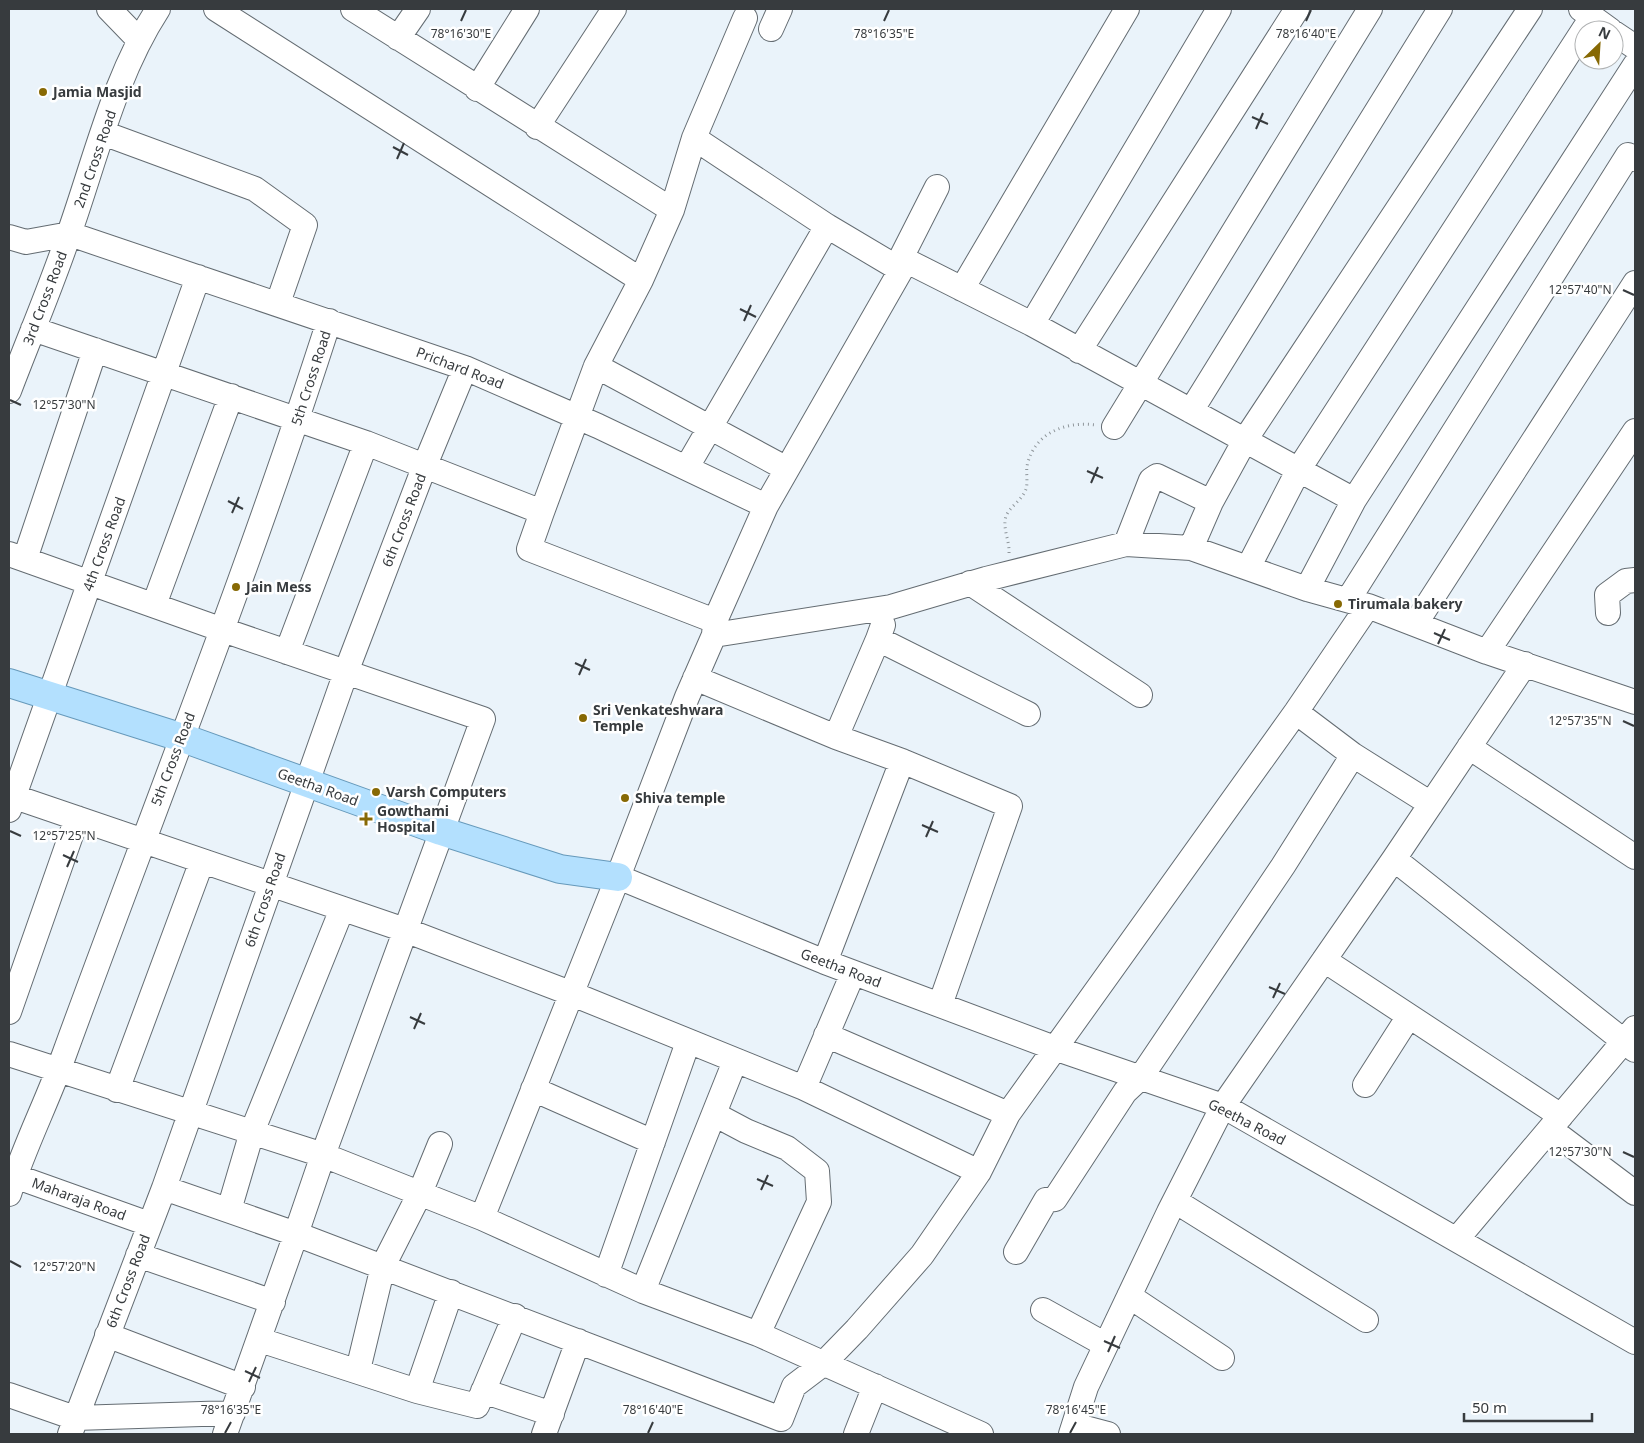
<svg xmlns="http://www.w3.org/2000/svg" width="1644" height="1443" font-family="'Noto Sans',sans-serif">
  <rect width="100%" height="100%" fill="#eaf3fa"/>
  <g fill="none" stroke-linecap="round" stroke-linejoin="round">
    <g stroke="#646c72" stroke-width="26">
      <path id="minor" d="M109 9 138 39
        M216 9 641 280
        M353 9 672 210
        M1581 9 1610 30
        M771 29 780 9
        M1614 33 1635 47
        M398 38 418 9
        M477 89 527 9
        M537 127 614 9
        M103 133 255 189 305 225 278 303
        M694 138 827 226 901 270
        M9 237 26 242 70 234 465 368 598 426 766 506 715 621 714 635
        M901 258 1032 324 1354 500 1307 589
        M962 289 1127 9
        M1032 324 1219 9
        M33 329 366 443 542 512 596 366 641 280 672 210 694 138 745 18
        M1079 351 1297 9
        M596 366 787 469
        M9 391C29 338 52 285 70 231 96 157 115 75 158 9
        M1191 411 1440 9
        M1114 427 1370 9
        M687 467 827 226
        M1354 500 1635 65
        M766 506 901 270V258L937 187
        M542 512 529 549 715 621
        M1126 544 1151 480 1157 476 1211 502
        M1191 548 1211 502 1245 440 1530 9
        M9 554 220 629 483 719 323 1155 296 1234 781 1419 794 1386 823 1364 857 1329 922 1255 979 1172 1008 1114 1296 712 1368 606
        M25 559 95 350
        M1248 568 1299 469 1592 17
        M970 583 1140 695
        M1348 600 1628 155 1635 159
        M154 605 231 396
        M1608 613 1607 595 1626 581 1635 580
        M1416 623 1635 283
        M883 625 878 639 1028 714
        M287 652 366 443
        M1487 652 1635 431
        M695 678 836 737 878 639
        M1296 712 1353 755 1431 804
        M836 737 902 761 1010 806 940 1005
        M1469 747 1635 857
        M9 795 405 930 570 993 804 1088 979 1172
        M9 810 198 277
        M1394 859 1635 1050
        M618 877 825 962 1057 1049 1223 1106 1635 1342
        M1324 960 1561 1116
        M825 962 902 761
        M9 1012 77 818
        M826 1035 1008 1114
        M9 1054 323 1155 482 1218 643 1291 758 1334 981 1434
        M1365 1085 1409 1016
        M804 1088 853 973
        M533 1089 653 1142
        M117 1090 202 861
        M714 1114 746 1131 787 1148 817 1171 819 1202 758 1334
        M1550 1129 1635 1193
        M9 1174 149 1224
        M164 1188 296 1234 225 1434
        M9 1194C24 1147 47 1102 64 1055 153 811 250 568 329 321
        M1175 1201 1366 1320
        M229 1210 252 1132 342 909
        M482 1218 618 877 687 697 714 635 891 607 986 579 1126 544 1191 548 1307 589 1368 606 1487 652 1635 702
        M1457 1239 1635 1028
        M1016 1252 1046 1200 1055 1199 1125 1092 1141 1077 1283 866 1353 755
        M138 1255 273 1302
        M606 1275 688 1042
        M643 1291 735 1061
        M1129 1296 1222 1358
        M1043 1310 1106 1345
        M107 1335 243 1387
        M260 1340 417 1391 451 1292
        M358 1370 383 1266 420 1193 440 1144
        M417 1391 477 1406 515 1316
        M483 1391 552 1414
        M9 1395 75 1418 233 1413
        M1074 1425 1108 1434
        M70 1434 164 1188 346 672 425 465 465 368
        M544 1434 578 1341
        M856 1434 875 1386
        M1071 1434 1086 1387 1169 1212 1223 1106 1394 859 1525 664"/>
    </g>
    <g stroke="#6699ba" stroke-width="30">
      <path id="major" d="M9 683 183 738 441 831 560 869 618 877"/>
    </g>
    <path stroke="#8f969b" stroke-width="3" stroke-dasharray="1 4" stroke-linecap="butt" d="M1009 553C1010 541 1001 526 1007 514 1012 505 1022 500 1026 489 1028 483 1026 473 1027 466 1034 433 1065 421 1096 425"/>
    <use href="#minor" stroke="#fff" stroke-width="24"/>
    <use href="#major" stroke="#b3e0fe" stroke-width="28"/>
  </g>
  <path fill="none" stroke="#373b3e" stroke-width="2" d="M461 21 466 10M884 21 889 10M1306 21 1311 10M1252 117 1268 124M1256 129 1263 113M393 147 408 155M397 159 404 143M1623 290 1634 295M740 309 756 317M744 321 751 305M10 400 21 405M1087 471 1103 478M1091 483 1098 467M228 501 243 509M232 513 239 497M1434 633 1450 640M1438 644 1445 629M575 663 590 670M579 675 586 659M1623 721 1634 726M922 825 938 832M10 831 21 836M926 837 933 821M63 855 78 862M67 867 74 851M1269 987 1285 994M1273 998 1280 983M410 1017 425 1024M414 1029 421 1013M1623 1152 1634 1157M757 1179 773 1186M761 1190 768 1175M10 1261 21 1267M1104 1341 1120 1348M1108 1352 1115 1336M245 1371 260 1378M249 1382 256 1367M225 1433 231 1422M648 1433 653 1422M1070 1433 1076 1422"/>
  <g fill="#876904" stroke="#fff" stroke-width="2">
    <circle cx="43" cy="92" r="5"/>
    <circle cx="236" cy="587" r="5"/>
    <circle cx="1338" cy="604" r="5"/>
    <circle cx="583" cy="718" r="5"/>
    <circle cx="376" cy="792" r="5"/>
    <circle cx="625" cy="798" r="5"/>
    <path d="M363.5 811.5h5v5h5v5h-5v5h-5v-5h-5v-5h5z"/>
  </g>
  <g text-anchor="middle" stroke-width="5" stroke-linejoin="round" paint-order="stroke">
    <g font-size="14" font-weight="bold" fill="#373b3e" stroke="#fff" text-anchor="start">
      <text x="53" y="97">Jamia Masjid</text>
      <text x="246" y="592">Jain Mess</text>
      <text x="1348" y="609">Tirumala bakery</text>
      <text x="593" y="715">Sri Venkateshwara<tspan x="593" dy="16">Temple</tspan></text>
      <text x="386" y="797">Varsh Computers</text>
      <text x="635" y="803">Shiva temple</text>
      <text x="377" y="816">Gowthami<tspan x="377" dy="16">Hospital</tspan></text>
    </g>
    <g font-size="14" fill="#373b3e" stroke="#fff">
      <text transform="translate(95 159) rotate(-71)" y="5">2nd Cross Road</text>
      <text transform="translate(45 298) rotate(-69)" y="5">3rd Cross Road</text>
      <text transform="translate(460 368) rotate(21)" y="5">Prichard Road</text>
      <text transform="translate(311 378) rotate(-72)" y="5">5th Cross Road</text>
      <text transform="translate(404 520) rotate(-69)" y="5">6th Cross Road</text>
      <text transform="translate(104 544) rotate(-70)" y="5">4th Cross Road</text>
      <text transform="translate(173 759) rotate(-69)" y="5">5th Cross Road</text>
      <text transform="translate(318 787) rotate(20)" y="5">Geetha Road</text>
      <text transform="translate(265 900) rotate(-71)" y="5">6th Cross Road</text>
      <text transform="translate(841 968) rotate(21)" y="5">Geetha Road</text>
      <text transform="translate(1247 1122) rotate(27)" y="5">Geetha Road</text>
      <text transform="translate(79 1199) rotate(20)" y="5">Maharaja Road</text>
      <text transform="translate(128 1281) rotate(-69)" y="5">6th Cross Road</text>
    </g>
  </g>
  <g font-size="12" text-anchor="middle" fill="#373b3e" stroke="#fff" stroke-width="5" stroke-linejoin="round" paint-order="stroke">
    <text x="461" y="38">78°16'30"E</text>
    <text x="884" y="38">78°16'35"E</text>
    <text x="1306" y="38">78°16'40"E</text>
    <text x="1580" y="294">12°57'40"N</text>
    <text x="64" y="409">12°57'30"N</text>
    <text x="1580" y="725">12°57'35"N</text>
    <text x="64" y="840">12°57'25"N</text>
    <text x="1580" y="1156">12°57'30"N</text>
    <text x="64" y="1271">12°57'20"N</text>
    <text x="231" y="1414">78°16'35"E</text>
    <text x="653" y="1414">78°16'40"E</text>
    <text x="1076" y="1414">78°16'45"E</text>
  </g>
  <rect width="1644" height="1443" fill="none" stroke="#373b3e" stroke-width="20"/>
  <g transform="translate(1599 45) rotate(25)"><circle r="24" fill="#ffffff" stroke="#afb1b2"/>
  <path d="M0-4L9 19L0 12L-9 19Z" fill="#876904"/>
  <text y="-8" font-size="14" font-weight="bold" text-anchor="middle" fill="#373b3e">N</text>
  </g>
  <path d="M1464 1413v8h128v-8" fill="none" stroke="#373b3e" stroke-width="2.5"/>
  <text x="1472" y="1413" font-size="15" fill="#373b3e" stroke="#ffffff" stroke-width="4" paint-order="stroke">50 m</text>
</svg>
